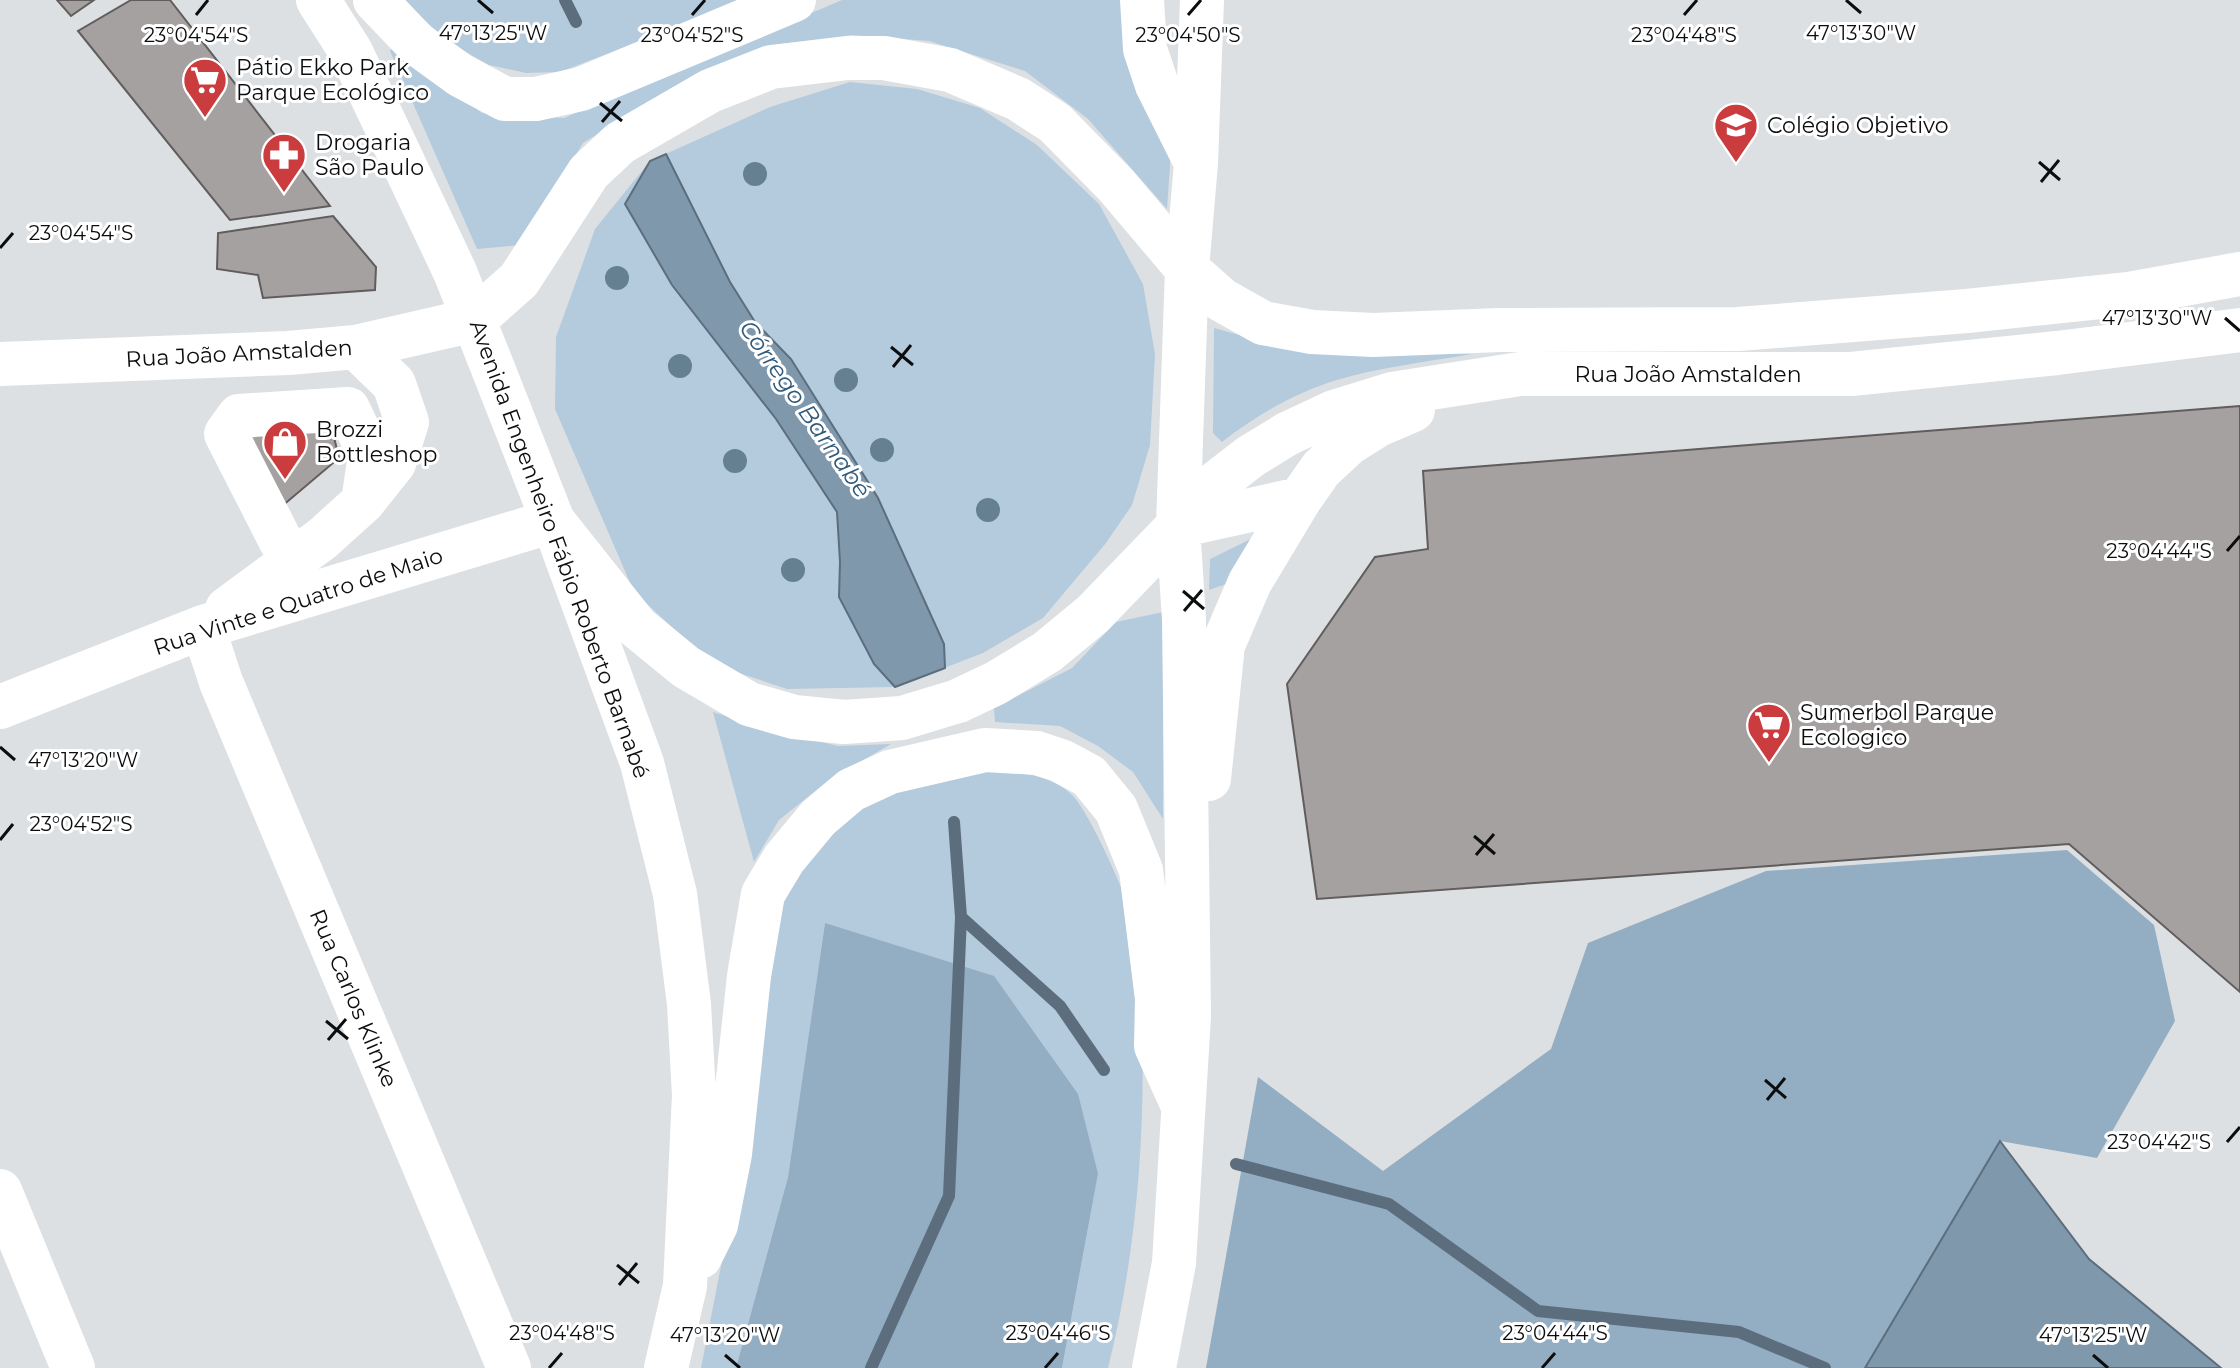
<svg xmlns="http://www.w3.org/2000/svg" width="2240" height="1368" font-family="Montserrat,sans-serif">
  <rect width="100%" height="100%" fill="#dde0e3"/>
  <path fill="#b4cadd" d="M403 0H746L560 72 526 73 489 65 448 42Z
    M842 0H1135L1171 150 1167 209 1088 119 1025 71 929 41 852 35 772 45 679 84 583 143 521 245 477 249 390 51 395 45 482 113 564 118Z
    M850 82 917 89 980 108 1037 145 1099 204 1143 284 1155 354 1150 445 1132 505 1106 543 1043 618 983 653 895 687 787 689 712 664 634 592 555 409 556 337 595 229 650 161 770 107Z
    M1214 328 1279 346 1472 354C1427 362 1380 367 1337 380 1294 393 1257 415 1222 442L1213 433Z
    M1257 536 1232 582 1209 590 1210 559Z
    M1163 612V819L1133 772 1098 746 1060 726 995 722 994 708 1072 668 1116 622Z
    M713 712 763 728 838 746 891 744 829 780 779 820 754 862Z
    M967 772C1001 772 1045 768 1072 795 1090 812 1135 912 1138 938 1141 960 1140 983 1141 1005 1147 1123 1137 1253 1108 1368H1062L1098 1174 825 923 788 1177 736 1368H701L728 1230 763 980 790 878 824 835 882 794Z"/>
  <path fill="#93adc2" d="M2067 850 2154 925 2175 1021 2097 1158 2000 1141 1865 1368H1206L1258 1077 1383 1171 1551 1049 1588 943 1766 871Z
    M825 923 994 976 1078 1094 1098 1174 1062 1368H736L788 1177Z"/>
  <path fill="#7f98ac" stroke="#5c6e7d" stroke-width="2" d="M666 154 730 282 755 322 791 359 878 498 944 644 945 668 895 687 874 664 839 597 840 562 837 512 776 419 672 285 625 204 650 161Z
    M2000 1141 2089 1259 2221 1368H1865Z"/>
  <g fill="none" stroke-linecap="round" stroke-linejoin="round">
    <path stroke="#5c6e7d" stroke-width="12" d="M565 0 576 22
      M961 917 1060 1006 1104 1070
      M1236 1164 1389 1204 1538 1311 1739 1332 1825 1368
      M871 1368 949 1196 961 917 954 822"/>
  </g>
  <path fill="#a5a1a0" stroke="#615d5d" stroke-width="2" d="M57 0H94L71 16Z
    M131 0H170L330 206 230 220 78 31Z
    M333 216 376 267 375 290 263 298 258 275 217 269 218 233Z
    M2240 406V992L2069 844 1317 899 1287 684 1375 557 1428 549 1423 471Z
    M332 429 339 458 281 507 243 435Z"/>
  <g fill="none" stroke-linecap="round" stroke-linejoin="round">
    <path stroke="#fff" stroke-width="44" d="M0 364 288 353 356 347 474 320
      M291 561 226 434 239 416 348 409 370 455 363 502
      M227 609 322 539 363 502 394 463 407 422 394 384 356 347
      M203 627 221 682 509 1368
      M0 707 203 627 553 521
      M0 1191 73 1368"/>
    <path stroke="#fff" stroke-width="44" d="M318 0 351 52 455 272 553 521 642 763 675 894 689 1004 694 1095 685 1286 666 1368
      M375 0 416 43 460 75 505 99H536L581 89 794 0
      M1142 0 1145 49 1157 85 1193 157
      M474 320 519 280 589 172 620 143 710 91 771 67 848 58H884L950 70 1018 99 1055 123 1116 185 1187 269 1222 300 1263 323 1312 332 1373 335 1500 330 1738 329 1967 311 2129 294 2240 274
      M553 521 637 627 686 667 749 704 794 717 844 722 902 718 958 701 996 683 1047 652 1093 614 1178 526 1211 487 1251 456 1287 434 1334 412 1392 394 1520 374H1851L2057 353 2240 330
      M1178 526 1300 499
      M1209 779 1223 645 1250 582 1300 499 1321 469 1348 444 1378 425 1413 410
      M700 1257 716 1225 730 1154 749 976 763 894 784 859 818 818 851 790 890 772 985 750 1037 753 1061 761 1089 776 1116 809 1141 870 1157 999 1156 1046 1182 1104
      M1154 1368 1174 1263 1189 1016 1184 620 1178 526 1187 269 1196 163 1202 0"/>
  </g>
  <g fill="#648091">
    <circle cx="755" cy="174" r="12"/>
    <circle cx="617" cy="278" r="12"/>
    <circle cx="680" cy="366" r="12"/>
    <circle cx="846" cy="380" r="12"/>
    <circle cx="882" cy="450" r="12"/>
    <circle cx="735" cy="461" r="12"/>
    <circle cx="988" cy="510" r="12"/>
    <circle cx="793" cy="570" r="12"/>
  </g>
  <path fill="none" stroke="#0c0d0e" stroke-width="3" d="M478 0 493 13M1846 0 1861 13M196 15 208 0M692 15 705 0M1188 15 1201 0M1684 15 1697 0M600 103 622 121M602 122 620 101M2039 162 2060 180M2041 182 2059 160M0 248 13 233M2225 318 2240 331M891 347 913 365M893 367 911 345M2227 551 2240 536M1183 591 1204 609M1184 611 1202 590M0 747 15 760M1474 836 1495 854M0 840 13 824M1476 855 1494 834M326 1021 348 1039M328 1040 346 1019M1765 1080 1786 1098M1767 1100 1785 1078M2227 1142 2240 1127M617 1265 639 1283M619 1285 637 1263M725 1355 740 1368M2093 1355 2108 1368M549 1368 562 1353M1045 1368 1058 1353M1542 1368 1555 1353"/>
  <defs>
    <g id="supermarket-pin" transform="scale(2.3)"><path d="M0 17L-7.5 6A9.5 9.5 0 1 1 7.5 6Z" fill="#cb3c3f" stroke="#fff"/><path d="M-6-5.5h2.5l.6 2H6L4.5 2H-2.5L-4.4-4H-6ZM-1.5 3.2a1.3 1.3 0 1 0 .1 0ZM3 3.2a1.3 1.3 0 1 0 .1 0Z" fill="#fff"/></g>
    <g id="school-pin" transform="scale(2.3)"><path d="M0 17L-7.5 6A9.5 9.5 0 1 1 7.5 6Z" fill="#cb3c3f" stroke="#fff"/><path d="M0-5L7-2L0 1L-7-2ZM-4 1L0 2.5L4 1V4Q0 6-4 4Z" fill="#fff"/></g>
    <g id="pharmacy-pin" transform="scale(2.3)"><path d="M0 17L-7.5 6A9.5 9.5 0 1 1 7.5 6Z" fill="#cb3c3f" stroke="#fff"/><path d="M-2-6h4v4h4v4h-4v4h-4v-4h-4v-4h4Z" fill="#fff"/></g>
    <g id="shop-pin" transform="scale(2.3)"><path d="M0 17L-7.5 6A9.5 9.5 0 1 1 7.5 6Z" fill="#cb3c3f" stroke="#fff"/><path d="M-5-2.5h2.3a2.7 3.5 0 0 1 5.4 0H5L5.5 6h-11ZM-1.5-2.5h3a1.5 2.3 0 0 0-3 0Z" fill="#fff"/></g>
  </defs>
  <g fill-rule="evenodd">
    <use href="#supermarket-pin" x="205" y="80"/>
    <use href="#school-pin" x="1736" y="125"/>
    <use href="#pharmacy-pin" x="284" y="155"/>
    <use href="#shop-pin" x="285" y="442"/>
    <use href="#supermarket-pin" x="1769" y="725"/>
  </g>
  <g text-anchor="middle" stroke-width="6" stroke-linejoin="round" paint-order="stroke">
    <g font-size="22" fill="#0c0d0e" stroke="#fff" text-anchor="start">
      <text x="236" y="75">Pátio Ekko Park<tspan x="236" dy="25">Parque Ecológico</tspan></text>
      <text x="1767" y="133">Colégio Objetivo</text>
      <text x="315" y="150">Drogaria<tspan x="315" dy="25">São Paulo</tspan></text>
      <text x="316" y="437">Brozzi<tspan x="316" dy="25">Bottleshop</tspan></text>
      <text x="1800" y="720">Sumerbol Parque<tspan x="1800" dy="25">Ecologico</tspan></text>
    </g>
    <g font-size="22" fill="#0c0d0e" stroke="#fff">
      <text transform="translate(239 353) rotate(-3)" y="8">Rua João Amstalden</text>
      <text x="1688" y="382">Rua João Amstalden</text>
      <text transform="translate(560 549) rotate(70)" y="8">Avenida Engenheiro Fábio Roberto Barnabé</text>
      <text transform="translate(298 601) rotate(-18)" y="8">Rua Vinte e Quatro de Maio</text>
      <text transform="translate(354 998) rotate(67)" y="8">Rua Carlos Klinke</text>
    </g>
    <g font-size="24" font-style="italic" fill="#305b7b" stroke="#fff">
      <text transform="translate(805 409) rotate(55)" y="8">Córrego Barnabé</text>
    </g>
  </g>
  <g font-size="20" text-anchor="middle" fill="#0c0d0e" stroke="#fff" stroke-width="6" stroke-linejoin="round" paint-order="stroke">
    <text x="493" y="40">47°13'25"W</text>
    <text x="1861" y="40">47°13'30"W</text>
    <text x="196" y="42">23°04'54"S</text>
    <text x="692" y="42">23°04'52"S</text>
    <text x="1188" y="42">23°04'50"S</text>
    <text x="1684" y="42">23°04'48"S</text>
    <text x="81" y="240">23°04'54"S</text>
    <text x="2157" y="325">47°13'30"W</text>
    <text x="2159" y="558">23°04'44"S</text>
    <text x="83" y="767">47°13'20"W</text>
    <text x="81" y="831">23°04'52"S</text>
    <text x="2159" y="1149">23°04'42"S</text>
    <text x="562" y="1340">23°04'48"S</text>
    <text x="1058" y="1340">23°04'46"S</text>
    <text x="1555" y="1340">23°04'44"S</text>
    <text x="725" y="1342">47°13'20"W</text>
    <text x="2093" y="1342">47°13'25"W</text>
  </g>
</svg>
